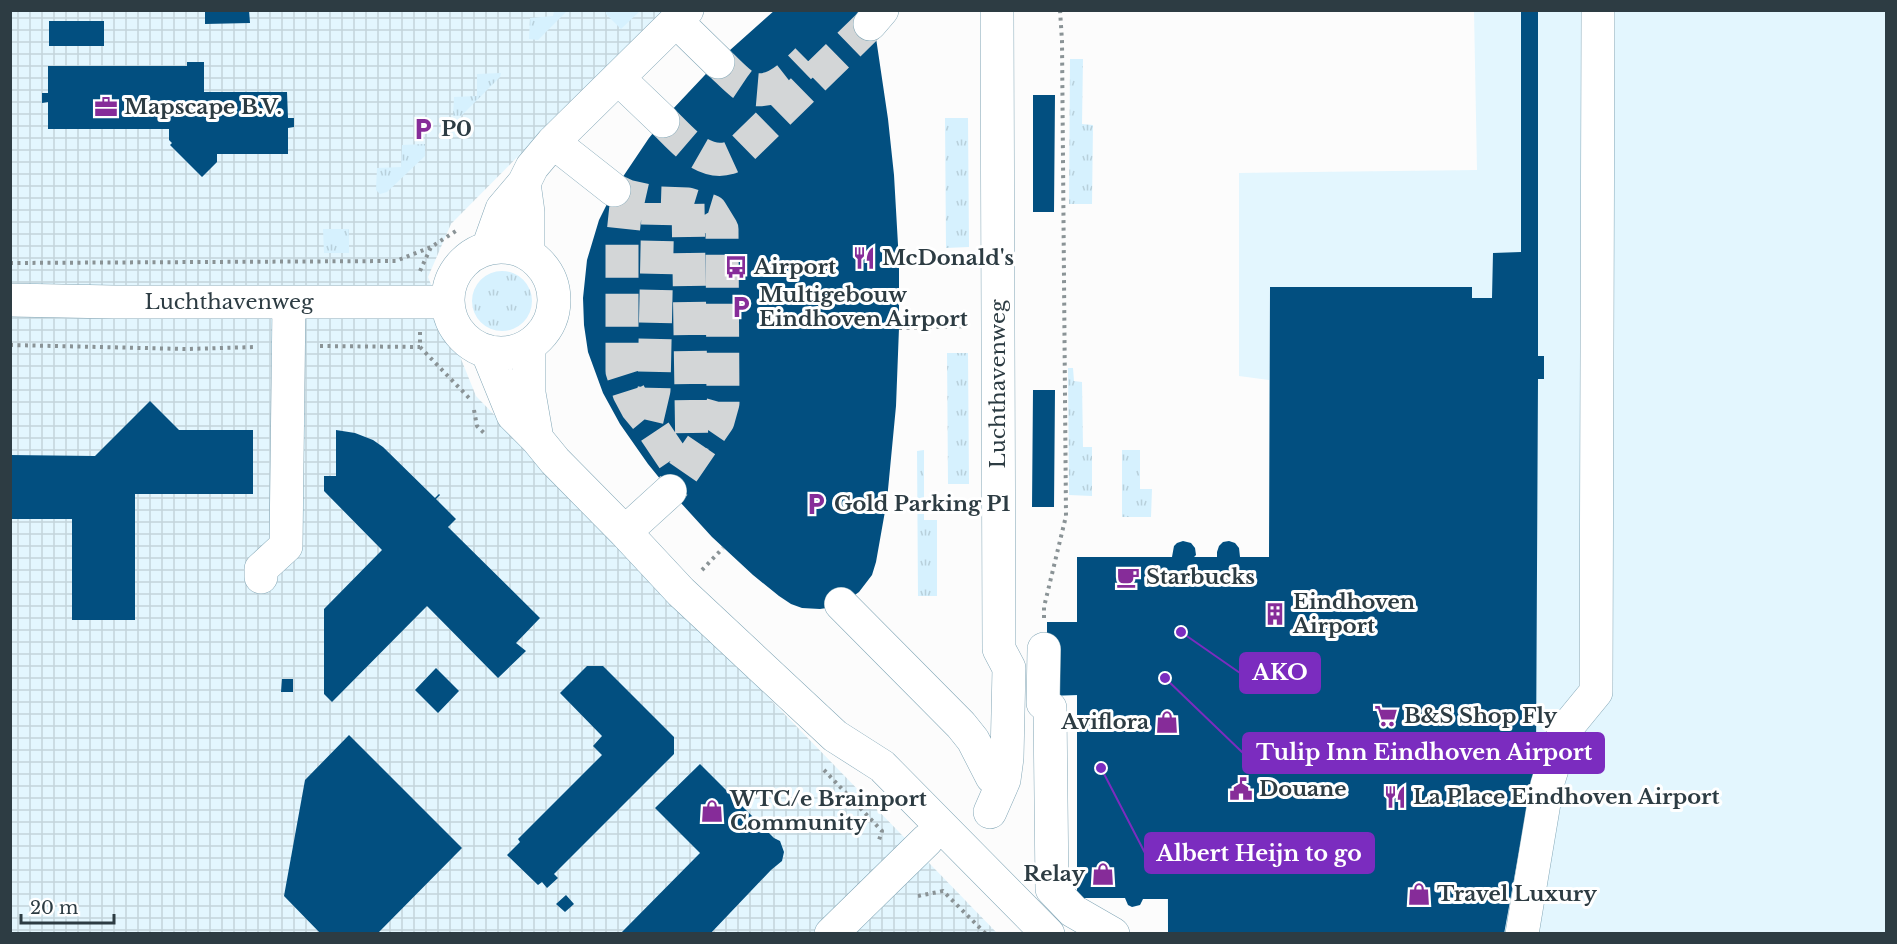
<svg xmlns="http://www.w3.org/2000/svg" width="1897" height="944" font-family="'Libre Baskerville',serif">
  <defs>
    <pattern id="industrial-grid" width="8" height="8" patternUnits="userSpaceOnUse" patternTransform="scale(1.5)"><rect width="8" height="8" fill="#e3f6fe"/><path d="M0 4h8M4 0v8" fill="none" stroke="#c3d4db"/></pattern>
    <pattern id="grass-tufts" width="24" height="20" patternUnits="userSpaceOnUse" patternTransform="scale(1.5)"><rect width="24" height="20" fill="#d6f1fe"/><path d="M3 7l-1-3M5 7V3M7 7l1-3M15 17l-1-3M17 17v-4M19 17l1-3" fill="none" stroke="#b8d0db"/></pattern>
  </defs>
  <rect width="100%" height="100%" fill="#fcfcfc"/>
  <path fill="#e3f6fe" d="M1474 11H1886V933H1168L1167 899H1143L1140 905 1133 907 1128 905 1125 898H1077V696H1047V622H1077V557H1172L1174 546 1177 543 1183 541 1191 543 1195 548V557H1217L1219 546 1223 542 1229 541 1235 543 1239 548 1240 557H1269V380L1239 376V173L1477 170Z"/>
  <path fill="url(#industrial-grid)" d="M10 11H662L451 224 428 277 476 396 997 933H11Z"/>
  <path fill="url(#grass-tufts)" d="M554 11H567L538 40 529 39 530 18 553 16Z
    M606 11V10L640 11 621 29 606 14Z
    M1070 59H1083L1082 124 1093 125 1092 204H1069Z
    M501 73 500 77 461 116H453L454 97 477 96V74Z
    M945 118H968L969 247 946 248Z
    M425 144V156L387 192 380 194 376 190 377 168 401 167 402 145Z
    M323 229H349V253H324Z
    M472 301a30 30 0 1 1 60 0a30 30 0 1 1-60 0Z
    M947 353H968L969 484H948Z
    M1068 368H1073L1074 381 1082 382 1083 447H1092V496L1069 495Z
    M924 450V520H937V596H918L917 451Z
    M1122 450H1140V489H1152L1151 517H1122Z"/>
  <path fill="#024f80" d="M205 10H249L250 23 205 24Z
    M775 10H860L876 38 888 119 894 175 899 262V328L896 406 887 500 876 562 872 575 859 592 848 600 833 607 820 609 802 608 791 604 779 596 753 575 712 537 670 491 648 464 620 424 603 393 588 352 584 325 583 298 587 260 599 220 614 190 649 138 671 111 720 59Z
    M1521 10H1538V356H1544V379H1538L1536 759 1504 934H1168V899H1143L1140 905 1132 907 1128 905 1125 898H1077V695L1047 696V622H1077V557H1172L1174 546 1177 543 1183 541 1191 543 1195 548 1196 555 1194 557H1217V552L1219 546 1223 542 1229 541 1235 543 1239 548 1240 557H1269L1270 287H1472V298H1492L1493 253 1521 252Z
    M49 21H104V46H49Z
    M187 62H204V92H287L288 118H294V127L288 128V154H217V162L202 177 170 145 172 143 169 140V129H48V102L42 103V93H48V66H187Z
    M1033 95H1055L1054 212H1033Z
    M1033 390H1055L1054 507H1032Z
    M150 401 179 430H253V494H135V620H72V519H10V455L95 456Z
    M336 430 355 433 373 440 383 447 435 498 439 494 440 495 436 499 456 519 448 527 540 618 516 643 526 651 498 678 427 606 332 702 324 694V609L382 550 324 491V476H336Z
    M587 666H603L674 737V754L554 874 558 878 547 888 542 882 538 885 507 855 520 842 518 839 602 755 593 746 602 736 560 693Z
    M436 668 459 691 438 713 415 690Z
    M282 679H293V692H281Z
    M349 735 462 848 377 934H321L284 896 305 780Z
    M700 764 774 838 780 841 784 852 782 861 771 870 710 934H620L700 853 655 808Z
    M566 895 574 904 565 912 556 904Z"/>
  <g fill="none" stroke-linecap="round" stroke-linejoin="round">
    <path stroke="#d3d6d7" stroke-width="33" stroke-dasharray="33 16" stroke-linecap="butt" d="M718 62C726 69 734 78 742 84 767 101 790 77 807 60
      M663 121C680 137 702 166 729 158 733 157 738 153 741 150L870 24
      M614 190 627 196 658 203 688 204 711 211 722 229 723 403 718 421 670 491
      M627 196 622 244V371L629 393 637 408 647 420 682 472
      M688 204 692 458
      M647 420 654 390 658 203"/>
    <g stroke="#83a7b7" stroke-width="34">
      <path id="minor" d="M676 21 718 62
        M870 24 882 10
        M618 78 663 121
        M553 142 614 190
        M524 183 528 212V254
        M448 300a53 53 0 1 1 106 0a53 53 0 1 1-106 0Z
        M488 248 502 209 524 183 532 167 553 142 687 10
        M10 300 114 302H448
        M529 346V393L537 439
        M487 351 513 415 537 439 555 461 625 532 681 592 835 736 882 766 1048 934
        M625 532 670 491
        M261 577V569L286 546 289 302
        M841 604 961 725 973 740 992 777
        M1044 649 1043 703 1050 708 1052 889 1073 911 1113 934
        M990 812 1004 780 1007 758 1009 668 999 649 997 10
        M831 934 927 840
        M1522 934 1547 785 1564 731 1596 692 1598 10"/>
    </g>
    <path stroke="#8a9396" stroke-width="4" stroke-dasharray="3 4.5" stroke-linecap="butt" d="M10 263 396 261 431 247 459 229
      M420 271 431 247
      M899 328 967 326
      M420 332V347L471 400
      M10 345 187 349 256 347
      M320 346 420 347
      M474 410 477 426 484 433
      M702 570 723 548
      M1044 618V607L1066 516 1062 41 1060 10
      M824 770 882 831 879 840
      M918 896 943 891 986 934"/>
    <use href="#minor" stroke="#fff" stroke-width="33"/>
  </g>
  <defs>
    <g id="office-bare" transform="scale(1.8)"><path d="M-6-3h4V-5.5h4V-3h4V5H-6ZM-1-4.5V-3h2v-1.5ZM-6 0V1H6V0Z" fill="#862c99" stroke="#fff" stroke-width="2.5" paint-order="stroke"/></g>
    <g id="parking-bare" transform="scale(1.8)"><path d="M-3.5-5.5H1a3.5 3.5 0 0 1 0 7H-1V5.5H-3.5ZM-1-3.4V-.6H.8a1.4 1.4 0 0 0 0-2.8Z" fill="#862c99" stroke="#fff" stroke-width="2.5" paint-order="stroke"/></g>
    <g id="restaurant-bare" transform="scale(1.8)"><path d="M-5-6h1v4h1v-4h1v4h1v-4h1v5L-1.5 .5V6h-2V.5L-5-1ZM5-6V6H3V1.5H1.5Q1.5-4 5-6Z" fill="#862c99" stroke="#fff" stroke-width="2.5" paint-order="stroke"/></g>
    <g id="bus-bare" transform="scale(1.8)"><path d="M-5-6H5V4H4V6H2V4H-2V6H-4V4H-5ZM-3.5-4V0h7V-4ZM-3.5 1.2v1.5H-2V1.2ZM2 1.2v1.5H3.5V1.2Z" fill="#862c99" stroke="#fff" stroke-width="2.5" paint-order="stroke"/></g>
    <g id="cafe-bare" transform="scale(1.8)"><path d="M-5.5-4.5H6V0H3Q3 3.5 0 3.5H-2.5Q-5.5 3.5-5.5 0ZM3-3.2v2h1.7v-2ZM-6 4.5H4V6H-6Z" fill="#862c99" stroke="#fff" stroke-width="2.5" paint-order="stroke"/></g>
    <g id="building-bare" transform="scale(1.8)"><path d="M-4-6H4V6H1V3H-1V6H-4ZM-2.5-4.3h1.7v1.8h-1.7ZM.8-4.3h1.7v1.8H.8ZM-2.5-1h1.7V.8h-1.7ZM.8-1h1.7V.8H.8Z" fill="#862c99" stroke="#fff" stroke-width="2.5" paint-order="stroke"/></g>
    <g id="supermarket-bare" transform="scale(1.8)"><path d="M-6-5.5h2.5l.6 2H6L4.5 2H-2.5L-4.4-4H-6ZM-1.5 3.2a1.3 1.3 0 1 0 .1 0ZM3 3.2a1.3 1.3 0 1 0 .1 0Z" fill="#862c99" stroke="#fff" stroke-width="2.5" paint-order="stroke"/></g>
    <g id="shop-bare" transform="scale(1.8)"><path d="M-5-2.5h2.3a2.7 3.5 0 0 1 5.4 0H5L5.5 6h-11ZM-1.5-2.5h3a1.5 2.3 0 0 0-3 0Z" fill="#862c99" stroke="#fff" stroke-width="2.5" paint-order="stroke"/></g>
    <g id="civic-bare" transform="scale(1.8)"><path d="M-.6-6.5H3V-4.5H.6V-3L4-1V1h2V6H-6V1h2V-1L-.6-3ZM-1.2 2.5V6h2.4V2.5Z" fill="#862c99" stroke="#fff" stroke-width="2.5" paint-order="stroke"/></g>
  </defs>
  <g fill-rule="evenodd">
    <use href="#office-bare" x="106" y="107"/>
    <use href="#parking-bare" x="423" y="129"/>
    <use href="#restaurant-bare" x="864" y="258"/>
    <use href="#bus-bare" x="736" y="267"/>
    <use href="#parking-bare" x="741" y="307"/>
    <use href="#parking-bare" x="816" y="504"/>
    <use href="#cafe-bare" x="1128" y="577"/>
    <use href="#building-bare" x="1275" y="614"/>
    <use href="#supermarket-bare" x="1386" y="716"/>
    <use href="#shop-bare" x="1167" y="722"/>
    <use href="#civic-bare" x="1241" y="789"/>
    <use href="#restaurant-bare" x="1395" y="797"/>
    <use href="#shop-bare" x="712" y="811"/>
    <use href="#shop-bare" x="1103" y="874"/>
    <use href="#shop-bare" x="1419" y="894"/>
  </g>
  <g text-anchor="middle" stroke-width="6" stroke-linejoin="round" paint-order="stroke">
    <g font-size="21" font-weight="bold" fill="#2d3c43" stroke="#fff" text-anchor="start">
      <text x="124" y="114">Mapscape B.V.</text>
      <text x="441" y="136">P0</text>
      <text x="882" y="265">McDonald's</text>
      <text x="754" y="274">Airport</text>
      <text x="759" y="302">Multigebouw<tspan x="759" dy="24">Eindhoven Airport</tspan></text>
      <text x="834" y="511">Gold Parking P1</text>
      <text x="1146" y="584">Starbucks</text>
      <text x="1293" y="609">Eindhoven<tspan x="1293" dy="24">Airport</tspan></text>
      <text x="1404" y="723">B&amp;S Shop Fly</text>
      <text x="1149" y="729" text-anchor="end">Aviflora</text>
      <text x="1259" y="796">Douane</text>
      <text x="1413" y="804">La Place Eindhoven Airport</text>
      <text x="730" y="806">WTC/e Brainport<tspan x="730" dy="24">Community</tspan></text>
      <text x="1085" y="881" text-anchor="end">Relay</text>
      <text x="1437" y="901">Travel Luxury</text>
    </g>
    <g font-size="21" fill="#2d3c43" stroke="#fff">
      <text x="229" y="309">Luchthavenweg</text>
      <text transform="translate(998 384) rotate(-90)" y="7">Luchthavenweg</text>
    </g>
  </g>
  <path fill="none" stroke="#7b2cbf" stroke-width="2" d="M1181 632L1240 673M1165 678L1243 753M1101 768L1145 853"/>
  <g fill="#7b2cbf" stroke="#fff" stroke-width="2">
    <circle cx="1181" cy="632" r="6"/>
    <circle cx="1165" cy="678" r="6"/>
    <circle cx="1101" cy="768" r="6"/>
  </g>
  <g fill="#7b2cbf" stroke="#7b2cbf" stroke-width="2">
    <rect x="1240" y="653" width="80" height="40" rx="6"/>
    <rect x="1243" y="733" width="361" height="40" rx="6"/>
    <rect x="1145" y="833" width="229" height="40" rx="6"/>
  </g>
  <g font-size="22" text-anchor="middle" font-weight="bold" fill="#fff">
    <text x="1280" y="680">AKO</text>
    <text x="1424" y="760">Tulip Inn Eindhoven Airport</text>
    <text x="1259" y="861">Albert Heijn to go</text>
  </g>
  <rect width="1897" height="944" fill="none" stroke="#2d3c43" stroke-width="24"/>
  <path d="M21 914v9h93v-9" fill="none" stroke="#2d3c43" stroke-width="3"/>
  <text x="30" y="914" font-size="18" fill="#2d3c43" stroke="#ffffff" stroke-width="4.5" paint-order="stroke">20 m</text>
</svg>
